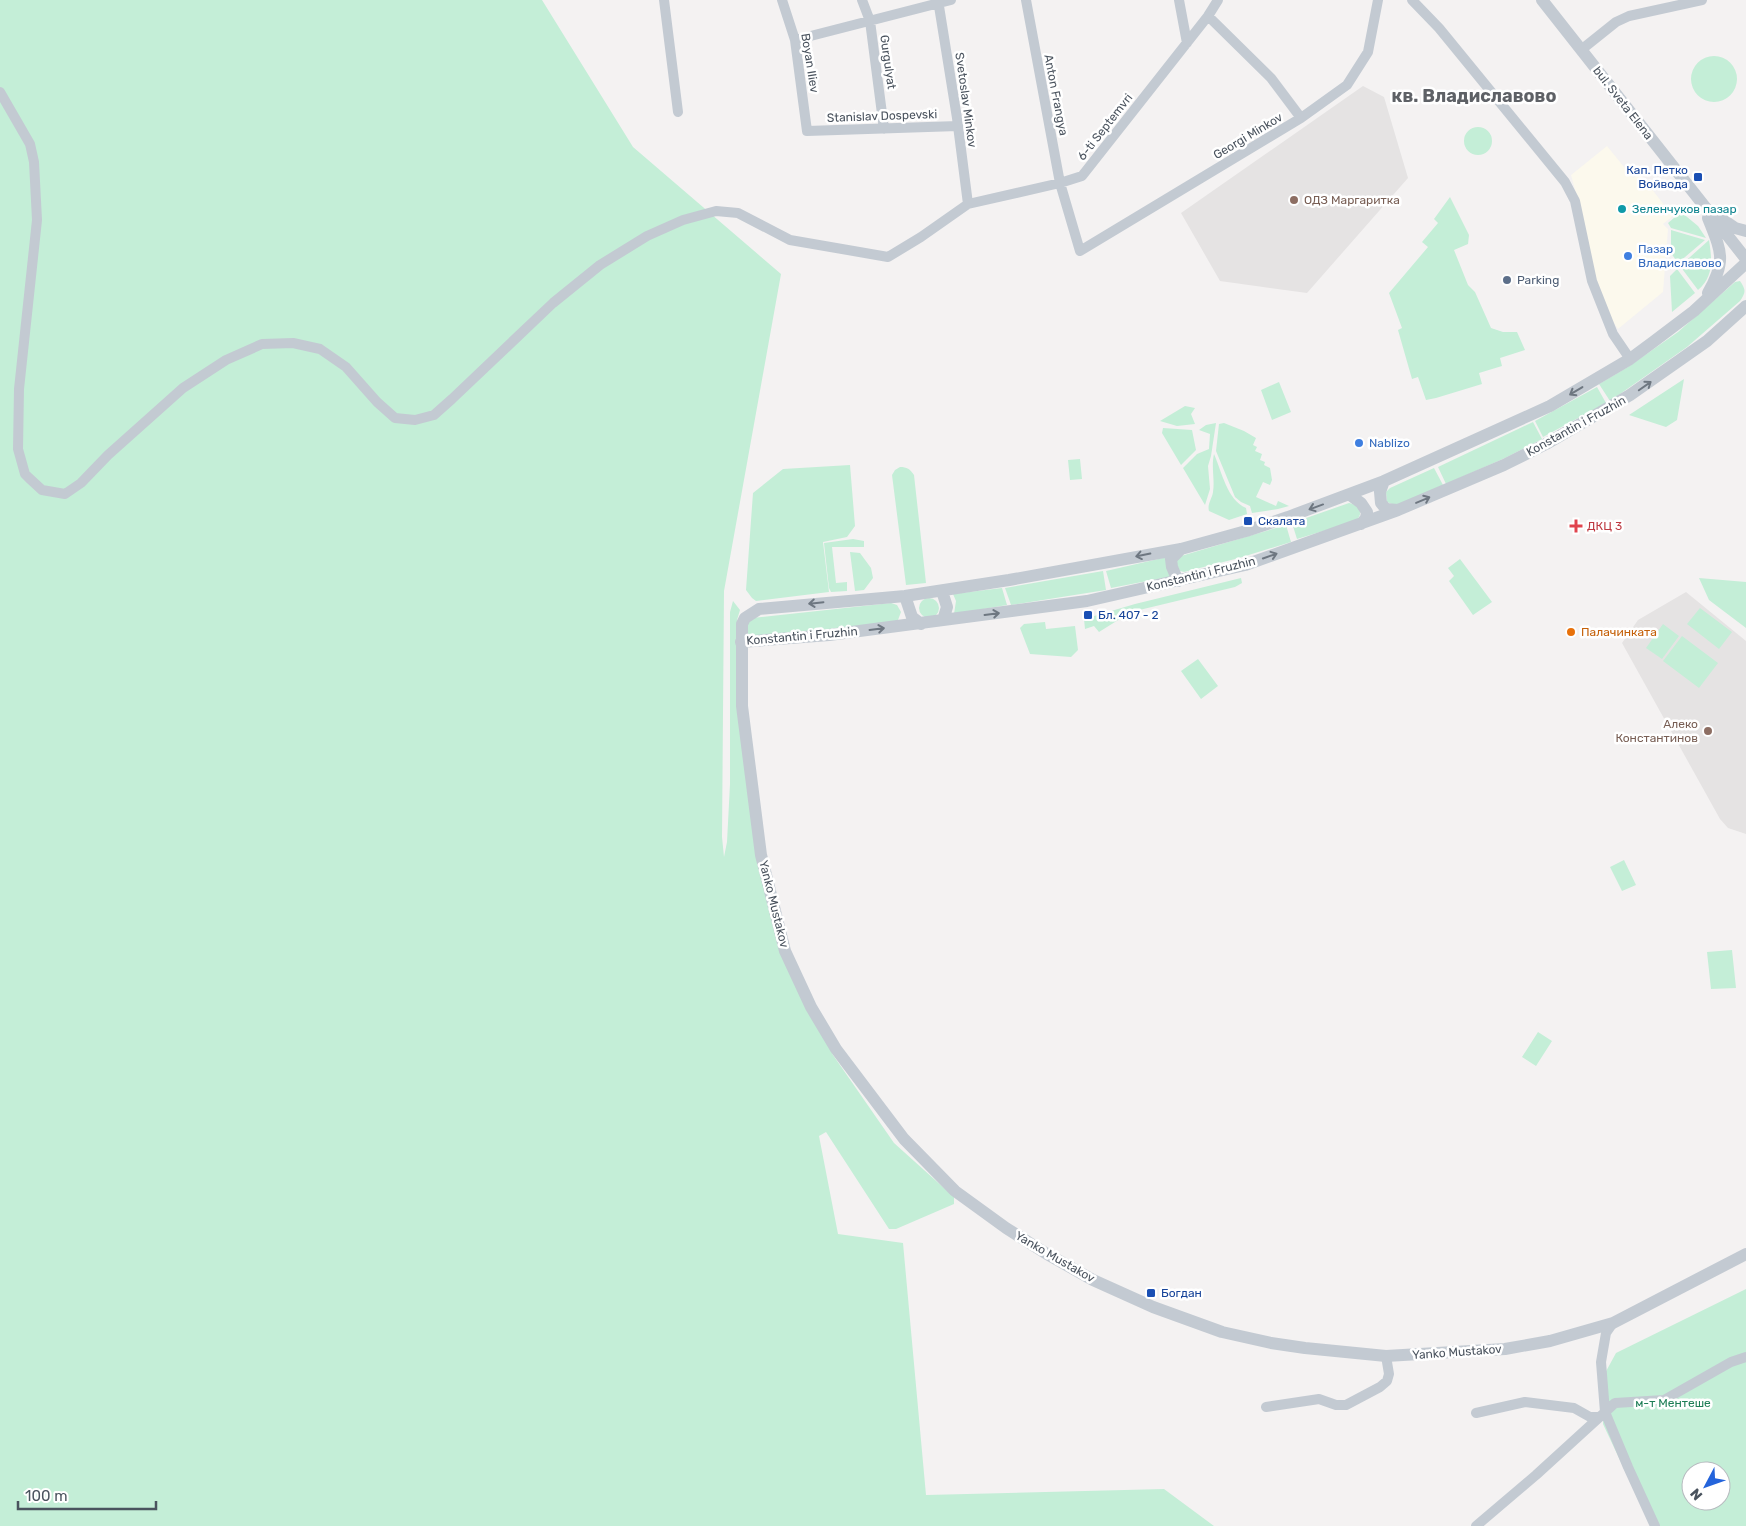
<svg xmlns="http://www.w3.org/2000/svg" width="1746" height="1526" font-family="Rubik,sans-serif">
  <rect width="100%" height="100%" fill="#f4f2f2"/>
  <path fill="#fcf9ed" d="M1607 146 1633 178 1639 173 1673 216 1663 224 1668 229 1663 292 1618 329 1606 311 1594 283 1584 222 1571 175Z"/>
  <path fill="#e5e3e3" d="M1363 86 1384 97 1408 178 1307 293 1220 281 1181 213Z
    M1686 592 1746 641V834L1728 828 1720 819 1622 643 1638 620Z"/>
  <path fill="#c4eed7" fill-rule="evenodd" d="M0 0H542L633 147 781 274 724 591 722 837 724 857 727 842 730 784V612L733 601 740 610 737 620 749 786 784 952 833 1055 894 1143 954 1197V1204L896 1229H889L826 1132 819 1136 838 1234 903 1243 926 1495 1164 1489 1214 1526H0Z
    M1691 79a23 23 0 1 1 46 0a23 23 0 1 1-46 0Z
    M1464 141a14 14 0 1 1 28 0a14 14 0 1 1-28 0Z
    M1450 197 1469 235 1468 244 1454 250 1468 285 1475 292 1491 328 1503 332H1517L1525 350 1500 358 1502 366 1479 373 1482 384 1436 398 1426 400 1418 377 1412 379 1398 330 1402 328 1389 293 1428 247 1422 242 1438 223 1434 219Z
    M1681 212 1698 226 1706 238 1671 228 1668 223Z
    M1671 230 1705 240 1678 263 1671 253Z
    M1709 240C1712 260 1714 276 1698 290L1680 266Z
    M1677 269 1695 293 1672 312 1670 276Z
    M1740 281C1746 290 1746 292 1740 301L1687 347 1610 401 1599 384 1628 367 1678 332 1735 282Z
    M1684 379 1677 420 1666 427 1629 415Z
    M1279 382 1291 412 1272 420 1261 390Z
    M1597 387 1606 403 1543 437 1535 421Z
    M1185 406 1195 408 1191 414 1195 424 1177 426 1160 421Z
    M1533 422 1542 439 1505 458 1446 484 1438 467Z
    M1216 423 1211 456 1208 466 1210 489 1205 505 1183 468 1197 454 1209 449 1210 434 1199 430 1206 425Z
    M1224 423 1244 431 1256 438 1253 445 1257 447 1255 451 1262 454 1260 460 1265 462 1264 465 1270 468 1272 480 1270 485 1263 482 1256 497 1276 506 1278 501 1289 506 1278 509 1252 513 1250 506 1241 502 1235 497 1216 451 1219 424Z
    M1163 428 1192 430 1196 450 1181 465 1162 433Z
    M1214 454C1222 472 1227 500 1246 508L1247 514 1229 520 1209 511C1207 504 1212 499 1213 492 1215 479 1211 467 1214 454Z
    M1080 459 1082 479 1070 480 1068 460Z
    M850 465 855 526 847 537 823 542 829 592 756 601 752 598 746 590 753 493 783 469Z
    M900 467C907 467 910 469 914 475L926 583 906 585 892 475 895 470Z
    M1434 468 1443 485 1397 506 1387 502 1386 492 1390 488Z
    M1349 503C1360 506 1364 512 1356 521L1297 539 1292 523Z
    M1286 525 1291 542 1239 558 1184 572 1180 571 1175 561 1181 556Z
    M853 539 864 541V547H832L836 583 847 582V591L831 592 829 588 824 543Z
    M850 552 860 553 871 568 873 578 864 590 855 591Z
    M1167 557 1173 576 1111 588 1106 571Z
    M1460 559 1492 602 1473 615 1449 581 1454 576 1448 568Z
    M1103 571 1106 590 1011 605 1005 588Z
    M1241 578 1242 583 1235 587 1131 612 1099 632 1094 626 1085 629 1084 619 1135 604Z
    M1699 578 1746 582V628L1709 600Z
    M1002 588 1007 605 954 614 956 601 953 594Z
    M919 608a10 10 0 1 1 20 0a10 10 0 1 1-20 0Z
    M891 603 897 605 901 612 898 620 893 623 752 637 748 634V621L752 618Z
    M1700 608 1732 632 1719 649 1687 624Z
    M1045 622 1046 629 1075 626 1078 650 1071 657 1030 654 1020 628 1024 624Z
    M1663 624 1679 636 1662 659 1646 648Z
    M1682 636 1718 663 1699 688 1663 661Z
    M1198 659 1218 686 1201 699 1181 671Z
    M1624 860 1636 885 1622 891 1610 867Z
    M1732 950 1736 988 1711 989 1707 952Z
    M1538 1032 1552 1041 1536 1066 1522 1057Z
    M1746 1289V1526H1651L1603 1424 1604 1375 1616 1353ZM1691 1471H1721V1501H1691Z"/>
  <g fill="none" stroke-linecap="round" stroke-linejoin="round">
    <path stroke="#c3cad2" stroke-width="10" d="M664 0 678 112
      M782 0 795 40 807 131 958 126
      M862 0 870 21 884 129
      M938 0 957 118 968 204
      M1026 0 1060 183 1080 251 1301 118 1347 85 1368 52 1378 0
      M1179 0 1187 43
      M1412 0 1439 28 1565 182 1575 201 1592 281 1613 334 1630 359
      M1208 16 1271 78 1301 118
      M795 40 951 0
      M1581 50 1616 22 1629 16 1702 0
      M0 92 30 144 34 162 37 220 19 389 18 449 25 474 29 478 42 490 65 494 81 483 108 455 183 388 226 360 262 344 293 343 320 349 346 367 377 402 395 418 415 420 434 415 452 399 553 303 600 265 647 236 683 220 716 211 738 213 790 240 888 257 921 237 968 204 1060 183 1082 176 1208 16 1218 0
      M1613 1323 1606 1333 1601 1362 1605 1412 1628 1467 1655 1526
      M1266 1407 1319 1399 1336 1405H1346L1380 1387 1387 1381 1389 1374 1386 1356
      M1476 1413 1525 1402 1574 1408 1590 1417H1599
      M1476 1526 1536 1475 1615 1403 1664 1400 1731 1362 1746 1357"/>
    <path stroke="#c3cad2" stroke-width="12" d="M1542 0 1746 259
      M1716 215 1735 228 1746 231
      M1708 218C1721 251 1727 260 1708 293
      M1746 263 1694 311 1653 342 1630 359 1550 406 1384 481 1288 517 1246 531 1181 549 1009 580 905 596 759 609 745 618 742 624V706L761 855 785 951 811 1007 836 1049 904 1139 955 1191 1006 1228 1047 1254 1093 1280 1153 1307 1222 1332 1271 1343 1305 1348 1386 1356 1505 1349 1550 1341 1613 1323 1746 1254
      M1384 481 1380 492 1381 503 1386 509 1398 510
      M1350 495 1361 503 1367 512 1366 518 1361 524
      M1178 581 1172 567 1171 559 1181 549
      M942 591 947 607 943 620
      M905 596 912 617 921 624
      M741 642 829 635 1087 601 1245 565 1398 510 1504 465 1546 444 1630 395 1707 341 1746 306"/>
  </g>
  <defs><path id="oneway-shaft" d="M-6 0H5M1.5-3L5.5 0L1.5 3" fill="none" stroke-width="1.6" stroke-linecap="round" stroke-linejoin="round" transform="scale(1.25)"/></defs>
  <g stroke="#6e7781">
    <use href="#oneway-shaft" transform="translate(1645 386) rotate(-35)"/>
    <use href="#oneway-shaft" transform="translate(1576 391) rotate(149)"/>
    <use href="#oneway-shaft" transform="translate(1423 500) rotate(-23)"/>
    <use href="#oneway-shaft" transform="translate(1316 507) rotate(160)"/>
    <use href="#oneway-shaft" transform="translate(1143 555) rotate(169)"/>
    <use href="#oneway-shaft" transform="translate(1270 556) rotate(-19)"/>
    <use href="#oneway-shaft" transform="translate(816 603) rotate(174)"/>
    <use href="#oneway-shaft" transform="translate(992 614) rotate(-7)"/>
    <use href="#oneway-shaft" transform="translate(877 629) rotate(-7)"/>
  </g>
  <g fill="#1a4fb4" stroke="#fff" stroke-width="2">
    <rect x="1693" y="172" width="10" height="10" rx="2.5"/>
    <rect x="1243" y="516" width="10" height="10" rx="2.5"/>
    <rect x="1083" y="610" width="10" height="10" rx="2.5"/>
    <rect x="1146" y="1288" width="10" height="10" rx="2.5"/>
  </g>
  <g fill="#8d6e63" stroke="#fff" stroke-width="2">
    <circle cx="1294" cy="200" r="5"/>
    <circle cx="1708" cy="731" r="5"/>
  </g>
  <circle fill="#0f9aa8" stroke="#fff" stroke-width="2" cx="1622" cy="209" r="5"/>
  <g fill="#3f7fe0" stroke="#fff" stroke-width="2">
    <circle cx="1628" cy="256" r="5"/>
    <circle cx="1359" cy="443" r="5"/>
  </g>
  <circle fill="#5c6f8a" stroke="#fff" stroke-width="2" cx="1507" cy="280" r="5"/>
  <path fill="#e0444e" stroke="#fff" stroke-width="2" d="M1573.5 518.5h5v5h5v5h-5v5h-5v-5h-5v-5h5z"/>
  <circle fill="#e8710a" stroke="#fff" stroke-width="2" cx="1571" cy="632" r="5"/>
  <g text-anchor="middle" stroke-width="5" stroke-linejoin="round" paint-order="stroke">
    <g font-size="12" fill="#4a535e" stroke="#fff">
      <text transform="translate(888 62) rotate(82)" y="4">Gurgulyat</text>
      <text transform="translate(810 63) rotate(81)" y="4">Boyan Iliev</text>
      <text transform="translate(1056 95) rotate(79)" y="4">Anton Frangya</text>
      <text transform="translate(966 100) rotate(82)" y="4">Svetoslav Minkov</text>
      <text transform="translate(1623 103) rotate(52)" y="4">bul. Sveta Elena</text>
      <text transform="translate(882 116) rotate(-2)" y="4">Stanislav Dospevski</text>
      <text transform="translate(1105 127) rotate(-52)" y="4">6-ti Septemvri</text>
      <text transform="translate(1248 136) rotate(-31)" y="4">Georgi Minkov</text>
      <text transform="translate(1576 426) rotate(-29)" y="4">Konstantin i Fruzhin</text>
      <text transform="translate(1201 574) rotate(-14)" y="4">Konstantin i Fruzhin</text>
      <text transform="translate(802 636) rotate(-5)" y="4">Konstantin i Fruzhin</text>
      <text transform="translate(774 904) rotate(76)" y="4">Yanko Mustakov</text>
      <text transform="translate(1055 1257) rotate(30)" y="4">Yanko Mustakov</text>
      <text transform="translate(1457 1352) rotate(-4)" y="4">Yanko Mustakov</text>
    </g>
    <g font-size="12" fill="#164399" stroke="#fff" text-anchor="start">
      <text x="1688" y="174" text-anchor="end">Кап. Петко<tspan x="1688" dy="14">Войвода</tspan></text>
      <text x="1258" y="525">Скалата</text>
      <text x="1098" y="619">Бл. 407 - 2</text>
      <text x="1161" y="1297">Богдан</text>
    </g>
    <g font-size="12" fill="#785e54" stroke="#fff" text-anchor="start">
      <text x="1304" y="204">ОДЗ Маргаритка</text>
      <text x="1698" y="728" text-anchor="end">Алеко<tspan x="1698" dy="14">Константинов</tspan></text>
    </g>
    <g font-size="12" fill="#0d838f" stroke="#fff" text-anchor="start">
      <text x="1632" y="213">Зеленчуков пазар</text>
    </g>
    <g font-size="12" fill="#366cbe" stroke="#fff" text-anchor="start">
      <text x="1638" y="253">Пазар<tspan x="1638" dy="14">Владиславово</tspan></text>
      <text x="1369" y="447">Nablizo</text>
    </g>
    <g font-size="12" fill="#4e5e75" stroke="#fff" text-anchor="start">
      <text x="1517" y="284">Parking</text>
    </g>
    <g font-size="12" fill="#be3a42" stroke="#fff" text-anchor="start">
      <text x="1587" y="530">ДКЦ 3</text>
    </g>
    <g font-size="12" fill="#c56008" stroke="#fff" text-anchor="start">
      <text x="1581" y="636">Палачинката</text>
    </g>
    <g font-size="12" fill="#1d7d55" stroke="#fff">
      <text x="1673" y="1407">м-т Ментeше</text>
    </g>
    <g font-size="18" font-weight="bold" fill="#5e6166" stroke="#fff">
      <text x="1474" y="102">кв. Владиславово</text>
    </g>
  </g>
  <g transform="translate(1706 1486) rotate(229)"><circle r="24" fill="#ffffff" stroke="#b7babf"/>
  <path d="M0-4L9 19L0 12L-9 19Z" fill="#2464db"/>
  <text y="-8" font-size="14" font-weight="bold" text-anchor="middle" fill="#4a535e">N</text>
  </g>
  <path d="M18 1501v8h138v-8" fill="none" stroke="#4a535e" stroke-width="2.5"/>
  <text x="25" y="1501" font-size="15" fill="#4a535e" stroke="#ffffff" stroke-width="4" paint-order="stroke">100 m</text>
</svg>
